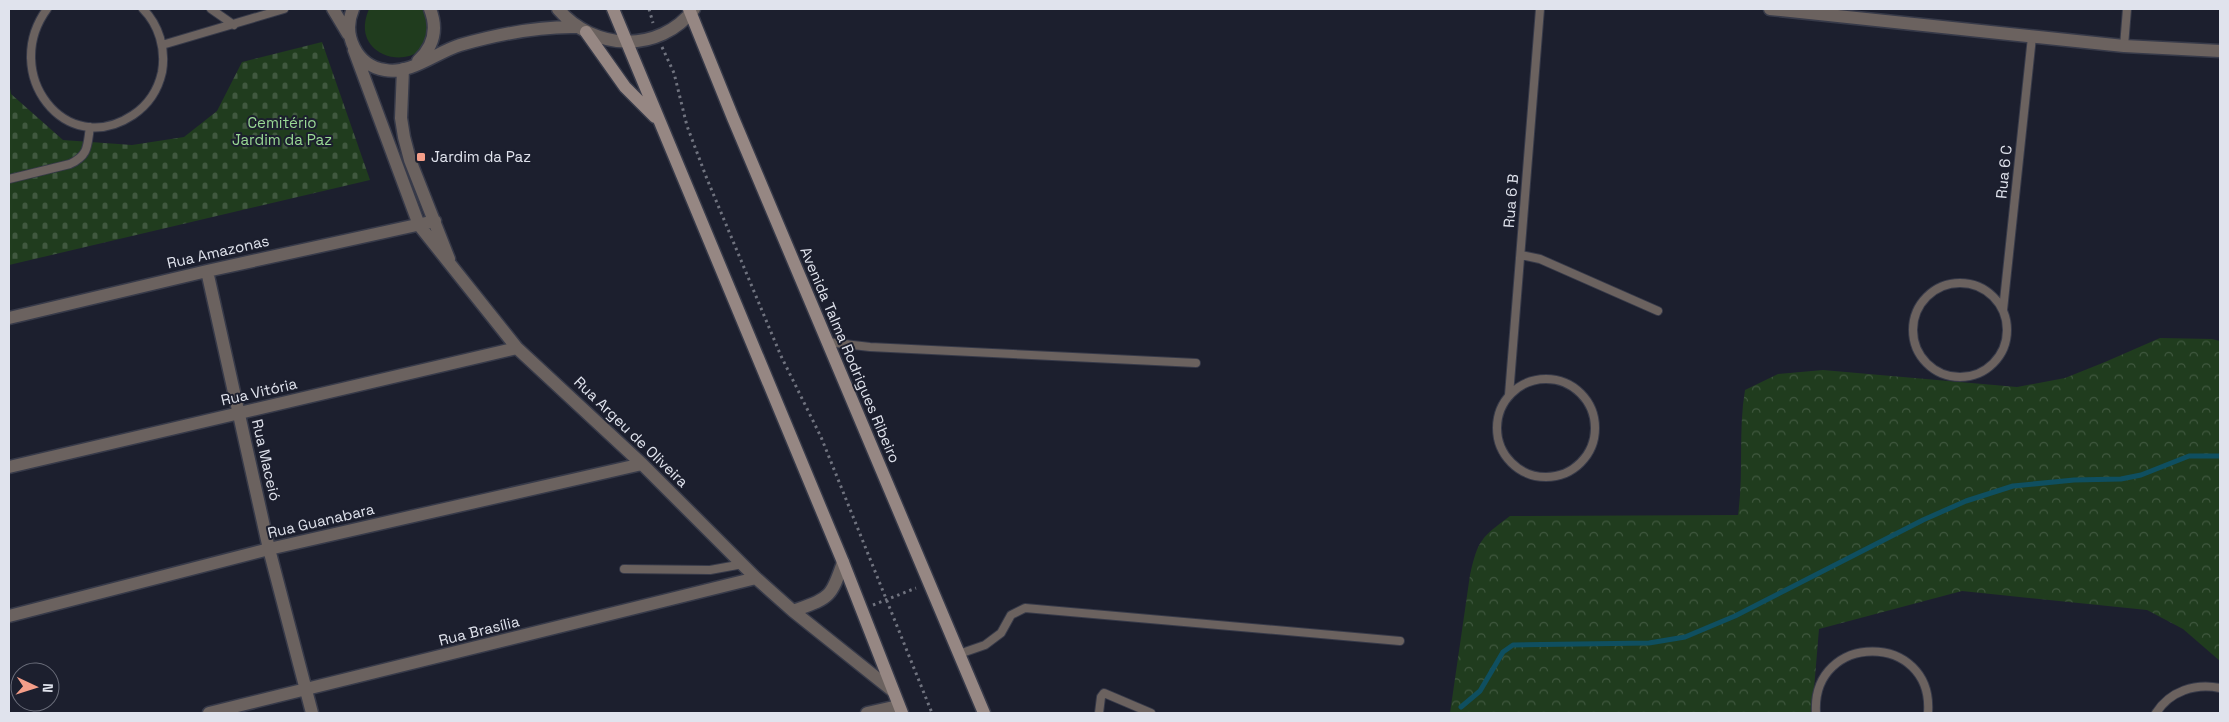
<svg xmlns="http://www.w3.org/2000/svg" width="2229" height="722" font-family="'Space Grotesk',sans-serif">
  <defs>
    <pattern id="forest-crowns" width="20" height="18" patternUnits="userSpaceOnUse" patternTransform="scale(1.25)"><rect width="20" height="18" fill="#203c1e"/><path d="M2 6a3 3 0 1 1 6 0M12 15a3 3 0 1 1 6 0" fill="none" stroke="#40583f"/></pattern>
    <pattern id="cemetery-stones" width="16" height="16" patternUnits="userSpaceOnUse" patternTransform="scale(1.25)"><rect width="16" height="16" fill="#203c1e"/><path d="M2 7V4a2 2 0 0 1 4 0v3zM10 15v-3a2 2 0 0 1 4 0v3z" fill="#40583f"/></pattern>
  </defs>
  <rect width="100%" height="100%" fill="#1c1f2e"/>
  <path fill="#203c1e" d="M369 9H426C427 16 430 25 429 32 425 75 346 61 369 9Z"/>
  <path fill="url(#forest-crowns)" d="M2160 338 2212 339 2220 341V661L2183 629 2147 610 1962 591 1819 629 1812 713H1450L1470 575C1478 539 1482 537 1510 516L1738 515C1744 473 1738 431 1745 390L1778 374 1823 370 2017 387 2065 378 2105 362Z"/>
  <path fill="url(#cemetery-stones)" d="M322 42 370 180 9 265V82L11 94 63 140 132 145 184 137 217 111 242 62Z"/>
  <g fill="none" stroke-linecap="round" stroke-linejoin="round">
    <path stroke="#0f4f60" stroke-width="5" d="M1461 707 1480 691 1503 652 1513 645 1649 643 1685 637 1735 616 1923 520 1966 501 2013 486 2074 480 2121 479 2141 475 2189 456H2220"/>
    <g stroke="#373a49" stroke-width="10">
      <path id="lane" d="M47 9C0 73 65 160 133 115 148 105 158 90 162 72 166 49 159 25 143 9
        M211 9 234 25
        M162 45 284 9
        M2124 46 2127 9
        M9 179 70 164C89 155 87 146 90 127
        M1521 255 1540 259 1658 311
        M1913 330a47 47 0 1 1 94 0a47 47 0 1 1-94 0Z
        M2003 310 2032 37
        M827 342 870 347 1196 363
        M1497 428a49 49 0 1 1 98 0a49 49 0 1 1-98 0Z
        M1509 395 1540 9
        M624 569 710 570 743 564
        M959 654 985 645 1001 633 1011 615 1025 608 1400 641
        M1099 713 1101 697 1104 693 1151 713
        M1816 713C1811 631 1934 631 1928 713
        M2156 713C2170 691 2195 683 2220 688"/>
    </g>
    <g stroke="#373a49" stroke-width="15">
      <path id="street" d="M333 9 348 34
        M353 9C342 34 356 66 385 70 410 75 437 52 460 45 499 34 537 26 577 27
        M558 9C594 51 659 54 694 9
        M1770 9 2124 46 2220 51
        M354 50 419 225 517 348 642 464 756 578 793 611 893 691
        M418 61C434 46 438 29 430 9
        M403 69 401 118 404 137 410 160 449 259
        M207 271 269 549 312 713
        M9 318 207 271 435 221
        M9 467 517 348
        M793 611C829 598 831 599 843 562
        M9 616 269 549 642 464
        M209 713 756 578
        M867 713 898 706"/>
    </g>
    <g stroke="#373a49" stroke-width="15">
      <path id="secondary" d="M613 9 843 562 902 713
        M689 9 733 118 984 713
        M586 32 625 87 655 117"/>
    </g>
    <path stroke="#70737f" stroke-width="3" stroke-dasharray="2.5 4" stroke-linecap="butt" d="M649 9 653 23
      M662 47 674 73 687 126 707 179 781 356 821 437 932 713
      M873 605 916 588"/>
    <use href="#lane" stroke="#6b625f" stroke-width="8"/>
    <use href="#street" stroke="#6b625f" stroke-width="12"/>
    <use href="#secondary" stroke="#968783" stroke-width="12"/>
  </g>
  <rect fill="#f49e89" stroke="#1c1f2e" stroke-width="2" x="416" y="152" width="10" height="10" rx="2.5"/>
  <g text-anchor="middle" stroke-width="4" stroke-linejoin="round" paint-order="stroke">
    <g font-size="15" fill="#99d894" stroke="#1c1f2e">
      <text x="282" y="128">Cemitério<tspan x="282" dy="17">Jardim da Paz</tspan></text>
    </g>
    <g font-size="15" fill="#e0e3ed" stroke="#1c1f2e" text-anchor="start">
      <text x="431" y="162">Jardim da Paz</text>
    </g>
    <g font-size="15" fill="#e0e3ed" stroke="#1c1f2e">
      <text transform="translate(2004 172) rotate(-84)" y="5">Rua 6 C</text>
      <text transform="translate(1511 201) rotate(-85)" y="5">Rua 6 B</text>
      <text transform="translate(218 252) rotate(-13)" y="5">Rua Amazonas</text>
      <text transform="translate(850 355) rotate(67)" y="5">Avenida Talma Rodrigues Ribeiro</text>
      <text transform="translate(259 392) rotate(-13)" y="5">Rua Vitória</text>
      <text transform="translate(631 432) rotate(44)" y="5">Rua Argeu de Oliveira</text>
      <text transform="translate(266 460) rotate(77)" y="5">Rua Maceió</text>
      <text transform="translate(321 521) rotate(-13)" y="5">Rua Guanabara</text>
      <text transform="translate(479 631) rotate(-14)" y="5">Rua Brasília</text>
    </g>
  </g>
  <rect width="2229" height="722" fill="none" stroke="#e0e3ed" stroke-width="20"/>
  <g transform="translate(35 687) rotate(94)"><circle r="24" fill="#1c1f2e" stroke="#6a6d7a"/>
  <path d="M0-4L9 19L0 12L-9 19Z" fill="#f49e89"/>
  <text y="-8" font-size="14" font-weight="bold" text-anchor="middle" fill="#e0e3ed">N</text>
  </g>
</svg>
